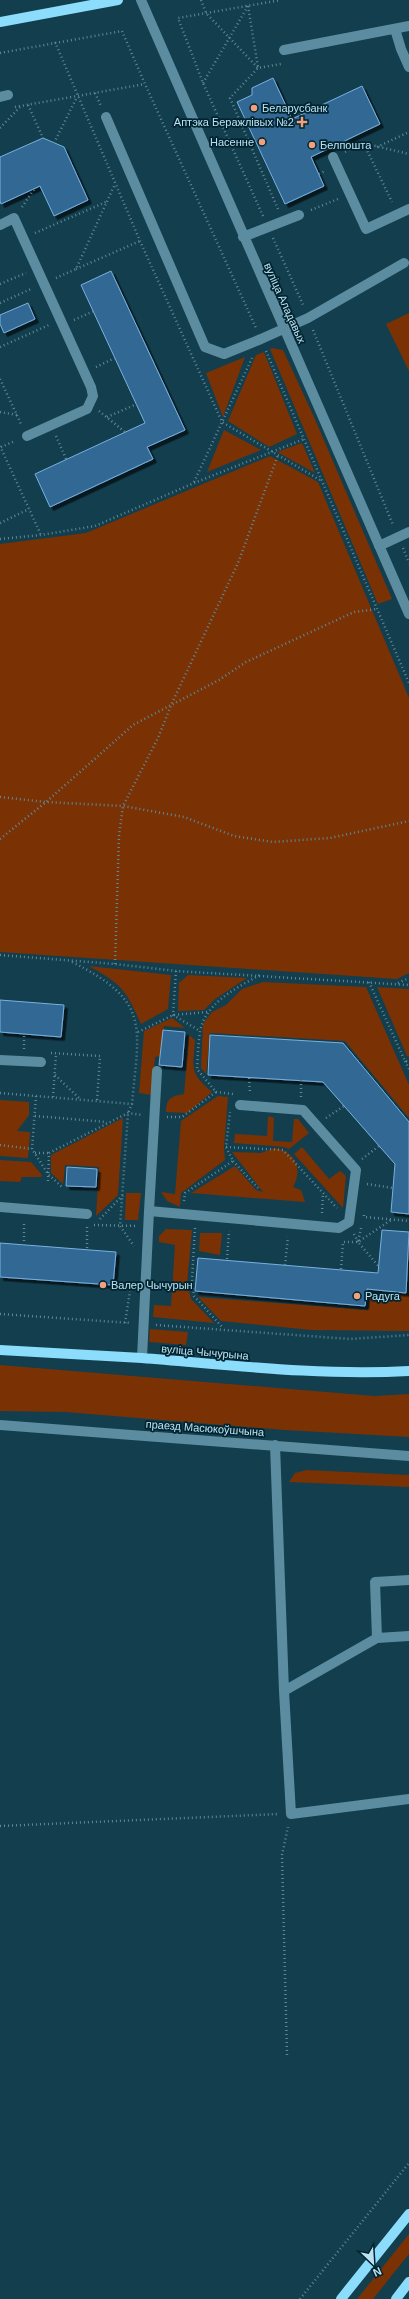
<svg xmlns="http://www.w3.org/2000/svg" width="409" height="2299" font-family="Arial,sans-serif">
  <defs>
    <filter id="shadow"><feDropShadow dx="3.5" dy="3.5" stdDeviation="0" flood-color="#0009"/></filter>
  </defs>
  <rect width="100%" height="100%" fill="#123e4e"/>
  <path fill="#7a3204" d="M409 313V371L386 324Z
    M272 348 283 350 314 417 392 599 378 604 270 349Z
    M264 352 297 434 269 447 228 421 256 355Z
    M245 357 223 417 206 373Z
    M224 430 261 450 207 472Z
    M302 443 315 473 277 452Z
    M270 456 318 482 409 698V973L397 979 0 952V544L86 533Z
    M89 966 171 975 168 1009 141 1024C125 988 122 985 89 966Z
    M188 975 247 978 215 999 204 1010 178 1011 179 983Z
    M263 982 366 987 409 1085V1118L345 1041 210 1033 206 1074 201 1068 203 1024 212 1012 226 1005 242 989Z
    M377 987 409 989V1057L407 1056Z
    M172 1018 185 1028 164 1026 162 1056 155 1057 152 1095 139 1093 144 1031Z
    M189 1035 195 1040C193 1069 189 1072 212 1092L187 1113 166 1112C166 1098 172 1096 184 1094Z
    M218 1096 228 1097 224 1147 225 1160 181 1193 180 1207 167 1201 161 1192 175 1194 181 1121Z
    M0 1100 29 1102V1115L17 1131 30 1132 28 1158 0 1156Z
    M268 1116 274 1118 273 1141 292 1142 294 1119H298L309 1133 289 1149 284 1147 234 1143 235 1134 267 1136Z
    M123 1118 118 1195 96 1216 99 1167 65 1165 63 1184 51 1173V1155Z
    M302 1147 329 1179 340 1171 346 1176 343 1208 294 1154Z
    M275 1148C296 1152 303 1169 293 1187L301 1190 305 1202 191 1193 235 1166 256 1190 263 1192 232 1152 261 1153Z
    M0 1160 31 1162 42 1175 41 1177H22L20 1182 0 1181Z
    M126 1193H141L138 1220H125Z
    M166 1229 192 1230 187 1284 191 1299 214 1323 153 1317 154 1305 171 1306 175 1245 159 1242V1236Z
    M200 1233H222L220 1255 199 1251Z
    M370 1293 409 1295V1331L311 1330 221 1321 198 1297 368 1310Z
    M150 1329 188 1332 186 1345 149 1342Z
    M0 1365 374 1396 409 1394V1437L285 1430 65 1412 0 1411Z
    M307 1470 409 1475V1487L289 1482 295 1473Z
    M409 2234V2254L373 2299H357Z"/>
  <path fill="#326894" stroke="#79b1e1" filter="url(#shadow)" d="M273 78 292 119 362 86 380 124 311 157 324 186 285 204 237 102 252 95V88Z
    M43 138 64 147 88 200 54 216 40 186 1 204 0 201V157Z
    M111 271 185 430 147 447 153 459 50 507 35 474 145 423 81 285Z
    M28 303 35 319 4 333 0 324V315Z
    M0 1000 64 1005 61 1037 0 1032Z
    M163 1030 185 1032 182 1067 159 1065Z
    M210 1035 343 1043 409 1122V1214L391 1212 395 1164 323 1082 208 1075Z
    M67 1167 97 1169 96 1187 66 1186Z
    M382 1230 409 1232 406 1293 367 1289 365 1306 195 1291 198 1258 378 1273Z
    M0 1243 116 1252 113 1285 0 1277Z"/>
  <g fill="none" stroke-linecap="round" stroke-linejoin="round">
    <path stroke="#5f8898" stroke-width="2.5" stroke-dasharray="1 3" stroke-linecap="butt" d="M201 0 206 13 258 68
      M248 6 258 67
      M55 42 140 241 222 422 320 480
      M0 53 122 31 145 84 256 328
      M203 83 248 6
      M95 93 101 106
      M28 105 43 138
      M15 107 145 84
      M0 128 20 107
      M346 140 350 149
      M54 143 77 97
      M364 144 392 202
      M377 147 409 132
      M345 152 363 143 409 154
      M319 174 325 171
      M22 207 35 188
      M278 209 230 98 258 68 281 64
      M311 210 338 199
      M263 216 203 83 178 18 281 0
      M35 233 106 202
      M273 238 304 307
      M76 269 140 241
      M56 278 76 269 115 184
      M0 284 26 273
      M0 303 31 289
      M74 320 94 311
      M313 330 393 525
      M0 347 49 325
      M266 351 409 683
      M96 367 115 358
      M0 379 21 424
      M99 411 125 432
      M0 412 17 415
      M107 417 137 404
      M56 436 66 459
      M0 446 41 535
      M1 447 15 441
      M194 482 253 356
      M0 523 29 509
      M0 539 41 535 95 526 194 483 304 439
      M403 548 409 563
      M0 797 46 802 123 806 184 817 234 836 273 842 330 838 409 821
      M0 839 46 802 133 725 219 680 246 662 354 612 377 609
      M0 955 115 964 176 971 409 985
      M72 962C151 1001 139 1026 132 1104L128 1113 120 1226 134 1246
      M115 964 119 835 123 806 158 738 172 703 238 563 278 455
      M176 971 173 1015 200 1031
      M369 982 405 1061 409 1062
      M398 983 409 978
      M138 1032 173 1015 207 1012
      M24 1049V1034
      M51 1053 100 1056 97 1101
      M405 1061 409 1069
      M55 1075 80 1099
      M249 1078 250 1093
      M216 1092 233 1094
      M0 1093 132 1104
      M36 1096 32 1149 48 1174 62 1187
      M53 1097 56 1054
      M301 1097V1080
      M35 1116 107 1122
      M167 1117H182L216 1092 197 1069C198 1057 198 1044 200 1032 205 1003 236 988 260 975
      M326 1118 344 1106
      M0 1145 32 1149
      M226 1147 283 1150 337 1208
      M35 1153H49
      M362 1159 379 1146
      M233 1161 258 1188
      M48 1181 49 1153 128 1113 142 1115
      M367 1184 393 1188
      M184 1201 185 1193 233 1161 226 1147 230 1112
      M322 1213 323 1194
      M364 1215V1217L409 1221
      M100 1219 123 1195
      M94 1225 137 1226
      M87 1227V1250
      M195 1228 192 1279 194 1296 223 1328
      M361 1228 358 1242 380 1268
      M354 1234 358 1242
      M24 1245V1222
      M227 1259 229 1231
      M285 1265 288 1237
      M341 1269 343 1242H358L391 1220
      M0 1314 131 1323
      M125 1323 130 1291
      M156 1325 350 1339 409 1335
      M0 1826 279 1814
      M287 2055 282 1855 288 1827
      M300 2299 409 2163"/>
    <path stroke="#5c8ca0" stroke-width="10" d="M141 0 409 614
      M395 29 401 49 409 67
      M284 50 409 26
      M0 97 8 95
      M106 117 205 347 224 354 261 339 308 318 404 263
      M333 157 366 229 409 209
      M0 225 14 218 91 387 93 396 87 409 27 436
      M243 237 299 215
      M379 546 409 532
      M0 1060 41 1062
      M0 1207 87 1214
      M149 1211 157 1071
      M142 1358 149 1211 339 1228 349 1222 356 1170 303 1110 240 1105
      M0 1425 409 1456
      M275 1445 284 1691 291 1814 409 1799
      M409 1580 375 1582 377 1638 409 1636
      M284 1691 377 1638"/>
    <path stroke="#8cdcfc" stroke-width="10" d="M0 22 118 0
      M0 1350C47 1353 95 1355 142 1358 231 1365 320 1376 409 1371
      M341 2299 409 2214
      M396 2299 409 2282"/>
  </g>
  <g fill="#f1a17c" stroke="#012430" stroke-width="1.5">
    <circle cx="254" cy="108" r="4"/>
    <path d="M300 116h4v4h4v4h-4v4h-4v-4h-4v-4h4z"/>
    <circle cx="262" cy="142" r="4"/>
    <circle cx="312" cy="145" r="4"/>
    <circle cx="103" cy="1285" r="4"/>
    <circle cx="357" cy="1296" r="4"/>
  </g>
  <g text-anchor="middle" stroke-width="3.5" stroke-linejoin="round" paint-order="stroke">
    <g font-size="11" fill="#bce2f2" stroke="#012430" text-anchor="start">
      <text x="262" y="112">Беларусбанк</text>
      <text x="294" y="126" text-anchor="end">Аптэка Беражлівых №2</text>
      <text x="254" y="146" text-anchor="end">Насенне</text>
      <text x="320" y="149">Белпошта</text>
      <text x="111" y="1289">Валер Чычурын</text>
      <text x="365" y="1300">Радуга</text>
    </g>
    <g font-size="11" fill="#bce2f2" stroke="#012430">
      <text transform="translate(285 303) rotate(66)" y="4">вуліца Аладавых</text>
      <text transform="translate(205 1352) rotate(5)" y="4">вуліца Чычурына</text>
      <text transform="translate(205 1428) rotate(4)" y="4">праезд Масюкоўшчына</text>
    </g>
  </g>
  <g transform="translate(373 2263) rotate(155)" stroke="#012430" stroke-width="3" paint-order="stroke">
  <path d="M0-3L7 15L0 10L-7 15Z" fill="#bce2f2"/>
  <text y="-6" font-size="11" font-weight="bold" text-anchor="middle" fill="#bce2f2">N</text>
  </g>
</svg>
